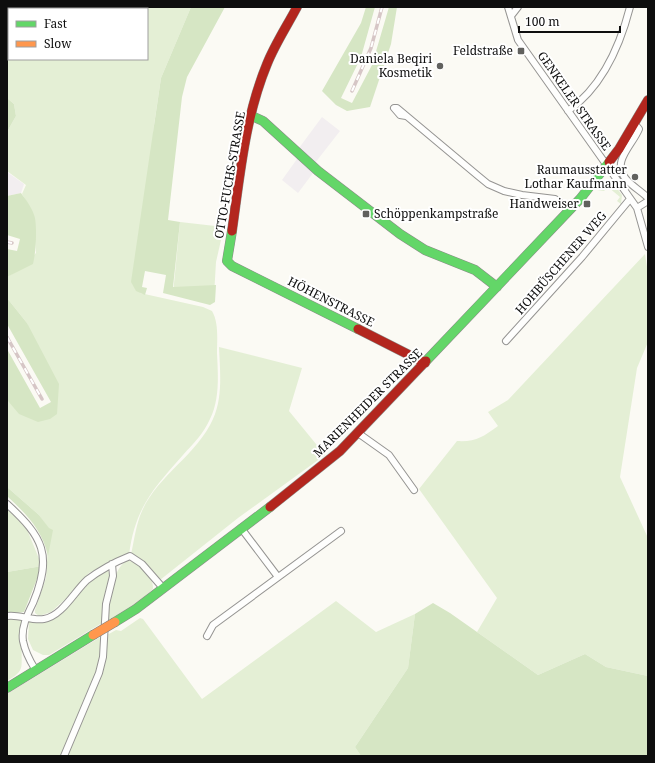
<svg xmlns="http://www.w3.org/2000/svg" width="655" height="763" font-family="'Noto Serif',serif">
  <rect width="100%" height="100%" fill="#fbfaf4"/>
  <path fill="#f2eef0" d="M322 117 340 131 315 163 298 159 313 173 298 193 282 180 302 152 299 148Z
    M7 172 24 184 21 193 7 196Z"/>
  <path fill="#e4efd5" d="M143 7H191L161 78 154 125 140 293 203 307 212 311C219 323 217 340 217 353 218 374 220 399 210 419 204 433 193 444 183 455 153 489 135 508 129 555L89 573 70 595 51 612 39 616 35 613V610L46 578 49 529 39 515 7 487V398L8 401 57 414 27 323 7 298V277L19 270 36 253C35 234 33 210 22 194L26 185 7 171V132L16 116 14 104 7 98V21L9 19V59H147V9H142Z
    M605 181 613 183 622 195 621 204 617 201 620 197 608 187 604 191 597 190Z
    M180 222 224 227 216 262 214 296 173 294Z
    M645 254 648 273V342L637 368 620 477 648 538V676L606 667 585 654 538 675 477 632 497 598 419 489 457 441C476 442 483 437 498 426L488 412 508 400Z
    M219 347 302 368 289 411 325 455 238 518 160 580 143 563 131 555C134 541 136 524 142 511 158 475 197 455 213 419 223 397 220 371 219 347Z
    M7 509 26 527 42 566 7 572Z
    M127 561C140 560 154 576 153 589L133 607 111 620H107C109 605 112 567 127 561Z
    M106 570H108L110 576 102 623 49 655H43L33 650 28 639 29 622 47 621 58 617 94 578Z
    M336 601 376 632 415 614 408 668 355 747 361 756H66L101 675 107 635 116 630 121 631 140 618 143 619 202 699Z
    M14 616 22 620C20 631 23 663 21 668 19 674 12 678 7 681V617Z
    M102 636C102 678 78 718 63 756H7V694Z"/>
  <path fill="#d6e6c4" d="M191 7H225L187 77 182 97 168 220 180 222 173 287 216 285 215 302 210 305 163 293 166 275 145 271 142 287 147 288 145 295 136 291 131 282 161 78Z
    M366 7H375L361 57 341 98 352 103 372 65 389 7H397L391 44 370 107 347 111 336 105 322 91 361 23Z
    M7 98 14 104 16 116 7 132Z
    M21 193C26 200 33 209 35 218 37 230 36 252 33 264L7 277V249L17 251 20 239 7 235V196Z
    M7 298 27 323 59 384 57 414 50 419 38 422 19 414 8 401 7 349 40 408 51 402 7 324Z
    M7 487 39 515 49 528 53 530 48 556C42 529 26 514 7 496Z
    M42 566 24 612 7 614V572Z
    M433 603 450 613 538 675 585 654 606 667 648 676V756H361L355 747 408 668 415 614Z"/>
  <g fill="none" stroke-linecap="round" stroke-linejoin="round">
    <g stroke="#959492" stroke-width="8">
      <path id="street" d="M508 7 518 40 637 208 648 247
        M511 16 518 7
        M568 111C602 87 620 46 630 7
        M406 116 400 115 394 108H397L477 175 488 184 504 191 522 195 555 199 570 210
        M634 123 639 129C632 146 611 162 626 179 633 187 641 191 648 198
        M637 208 648 201
        M506 341 582 257 630 199
        M358 433 389 455 414 490
        M7 504C43 537 53 555 33 603 27 615 21 628 23 641 25 651 30 661 35 669
        M241 528 278 577
        M7 616C19 614 31 621 44 619 62 616 74 592 87 580 100 570 115 562 130 556L142 564 163 588
        M207 636 213 625 341 531
        M64 756 99 673 103 657 106 604 113 576 112 564"/>
    </g>
    <g stroke="#8b8b88" stroke-width="10">
      <path id="fast" d="M252 116 263 121 318 171 400 234 425 250 475 270 497 287
        M232 231 227 261 232 266 358 329
        M426 361 580 199 609 162
        M115 622 136 609 270 507
        M7 688 93 635"/>
    </g>
    <g stroke="#8b8b88" stroke-width="10">
      <path id="jam" d="M609 162 619 149 648 100
        M232 231C240 175 245 117 267 64 275 44 287 26 297 7
        M358 329 425 363
        M270 507 340 451 426 361"/>
    </g>
    <use href="#street" stroke="#fefefd" stroke-width="6"/>
    <use href="#fast" stroke="#63d668" stroke-width="9"/>
    <use href="#jam" stroke="#b3261e" stroke-width="9"/>
    <g stroke="#d6c6c6" stroke-width="3.5">
      <path id="rail" d="M352 91 371 48 382 7
        M7 242 12 243
        M7 337 42 399"/>
    </g>
    <use href="#rail" stroke="#fff" stroke-width="2" stroke-dasharray="6" stroke-linecap="butt"/>
    <g stroke="#82827f" stroke-width="10" stroke-linecap="butt">
      <path id="slow-bridge" d="M93 635 115 622"/>
    </g>
    <use href="#slow-bridge" stroke="#ff974d" stroke-width="9"/>
  </g>
  <g fill="#61615e" stroke="#fff" stroke-width="1.5">
    <rect x="517" y="47" width="8" height="8" rx="2"/>
    <circle cx="440" cy="66" r="4"/>
    <circle cx="635" cy="177" r="4"/>
    <rect x="583" y="200" width="8" height="8" rx="2"/>
    <rect x="362" y="210" width="8" height="8" rx="2"/>
  </g>
  <g text-anchor="middle" stroke-width="4" stroke-linejoin="round" paint-order="stroke">
    <g font-size="12" fill="#0e0e0e" stroke="#fff" text-anchor="end">
      <text x="513" y="55">Feldstraße</text>
      <text x="432" y="63">Daniela Beqiri<tspan x="432" dy="14">Kosmetik</tspan></text>
      <text x="627" y="174">Raumausstatter<tspan x="627" dy="14">Lothar Kaufmann</tspan></text>
      <text x="579" y="208">Handweiser</text>
      <text x="374" y="218" text-anchor="start">Schöppenkampstraße</text>
    </g>
    <g font-size="12" fill="#0e0e0e" stroke="#fff">
      <text transform="translate(574 101) rotate(55)" y="4">GENKELER STRASSE</text>
      <text transform="translate(230 175) rotate(-80)" y="4">OTTO-FUCHS-STRASSE</text>
      <text transform="translate(561 263) rotate(-49)" y="4">HOHBÜSCHENER WEG</text>
      <text transform="translate(331 302) rotate(27)" y="4">HÖHENSTRASSE</text>
      <text transform="translate(368 403) rotate(-45)" y="4">MARIENHEIDER STRASSE</text>
    </g>
  </g>
  <rect width="655" height="763" fill="none" stroke="#0e0e0e" stroke-width="16"/>
  <rect x="8" y="8" width="140" height="52" fill="#ffffff" stroke="#9f9f9f"/>
  <rect x="16" y="21" width="20" height="6" fill="#63d668" stroke="#9f9f9f"/>
  <text x="44" y="28" font-size="12" fill="#0e0e0e">Fast</text>
  <rect x="16" y="41" width="20" height="6" fill="#ff974d" stroke="#9f9f9f"/>
  <text x="44" y="48" font-size="12" fill="#0e0e0e">Slow</text>
  <path d="M519 26v6h101v-6" fill="none" stroke="#0e0e0e" stroke-width="2"/>
  <text x="525" y="26" font-size="12" fill="#0e0e0e" stroke="#ffffff" stroke-width="3" paint-order="stroke">100 m</text>
</svg>
